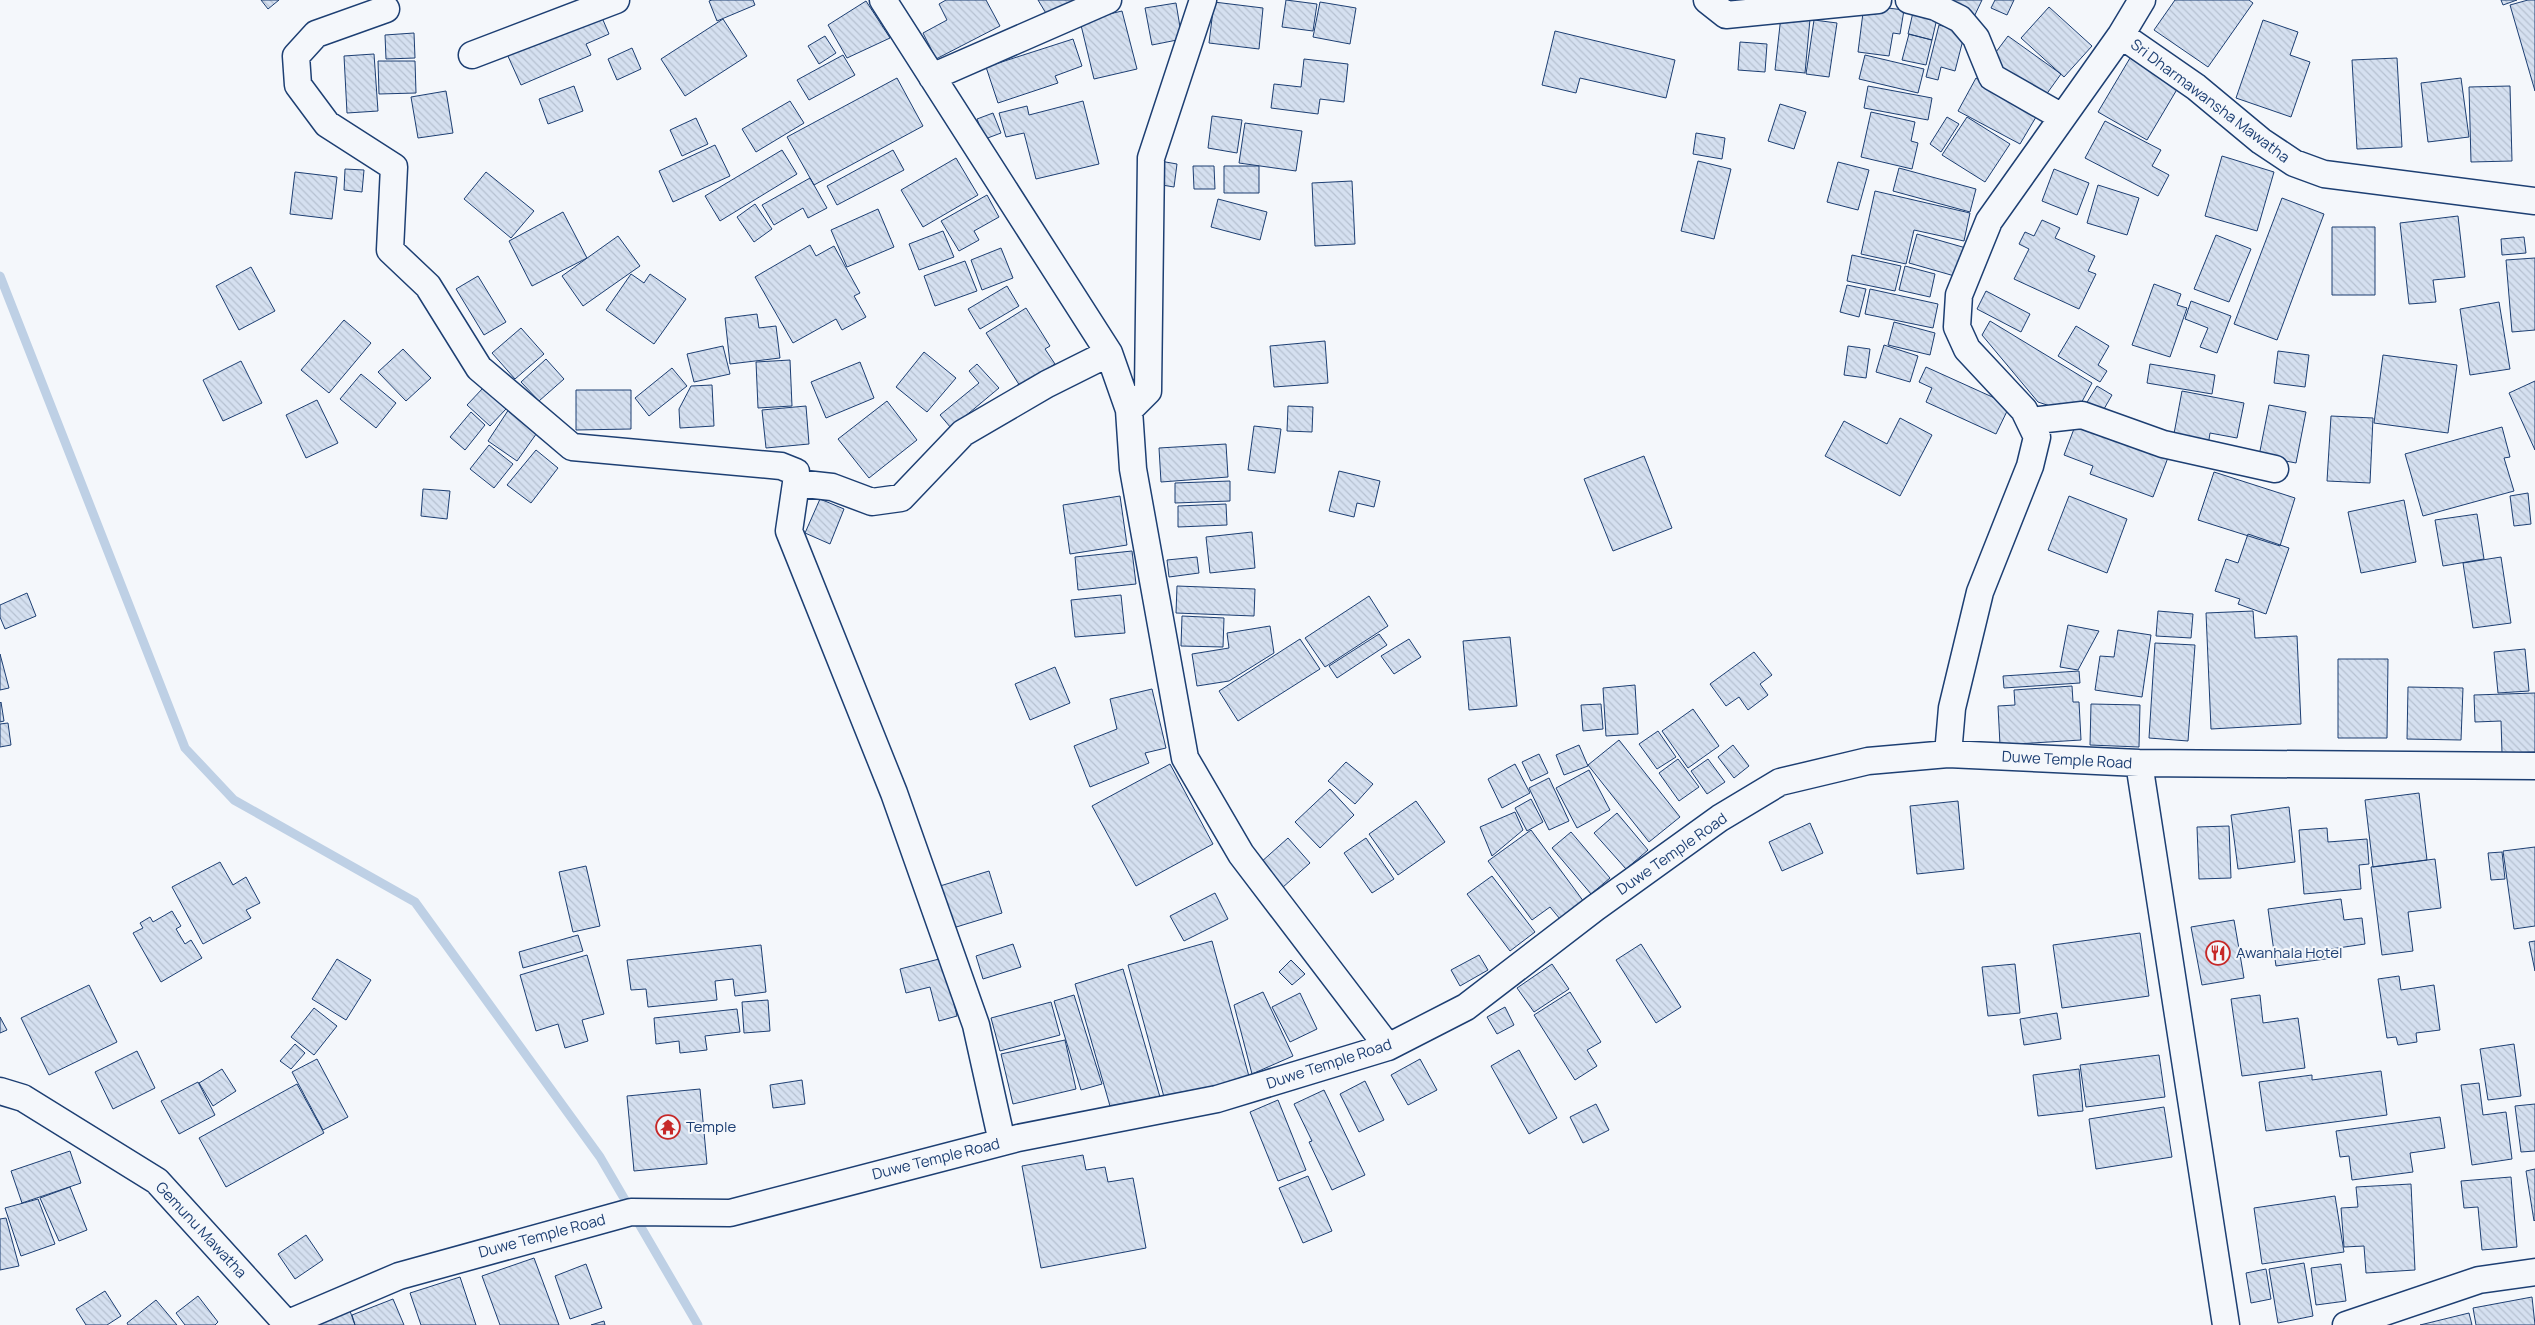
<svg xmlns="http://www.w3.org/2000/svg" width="2535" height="1325" font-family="Manrope,sans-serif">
  <defs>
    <pattern id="building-back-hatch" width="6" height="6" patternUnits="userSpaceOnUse" patternTransform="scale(1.25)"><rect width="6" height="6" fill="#d5e0f0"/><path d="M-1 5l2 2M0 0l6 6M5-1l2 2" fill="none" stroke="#b6c1d1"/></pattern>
  </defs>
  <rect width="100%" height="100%" fill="#f4f7fb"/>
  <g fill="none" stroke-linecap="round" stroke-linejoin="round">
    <path stroke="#bed0e5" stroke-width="9" d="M0 276 185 748 234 800 415 902 600 1157 698 1325"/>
  </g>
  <path fill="url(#building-back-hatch)" stroke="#1d3f73" d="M261 0H279L268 9Z
    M712 0H753L755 5 717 21 709 1Z
    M946 0H986L1000 26 936 59 923 33 947 20 939 4Z
    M1038 0H1085L1050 20Z
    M1286 0 1317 4 1313 31 1282 27Z
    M1931 0H1982L1973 19Z
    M1995 0H2014L2007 15 1991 8Z
    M2175 0H2249L2253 3 2208 67 2154 30Z
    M2501 0H2517L2503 5Z
    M2528 0H2535V91L2510 5Z
    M866 1 890 38 847 58 828 25Z
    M1214 2 1263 8 1259 49 1209 43Z
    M1320 2 1356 8 1350 44 1313 37Z
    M1176 3 1182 39 1152 45 1145 8Z
    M1864 5 1904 10 1900 34 1893 33 1889 56 1858 52Z
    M2049 7 2092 46 2064 77 2021 38Z
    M1914 8 1938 14 1932 40 1908 34Z
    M1122 11 1137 69 1094 79 1080 21Z
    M600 13 609 34 586 44 591 55 521 85 507 54Z
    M1781 16 1810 19 1805 73 1775 70Z
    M723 19 747 56 685 96 661 59Z
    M1814 20 1837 23 1829 77 1806 74Z
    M2263 20 2298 32 2290 55 2310 62 2291 117 2236 98Z
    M1939 25 1965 32 1955 71 1941 67 1938 80 1926 77Z
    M1555 31 1675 60 1666 98 1580 78 1576 93 1542 85Z
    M414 33 415 58 386 59 385 35Z
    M1909 34 1932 40 1926 65 1902 60Z
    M825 36 836 53 819 64 808 46Z
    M2008 36 2061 74 2043 99 1990 60Z
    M1073 39 1082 66 1055 76 1058 83 998 103 986 67Z
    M1740 42 1767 44 1765 72 1738 70Z
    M632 48 641 69 617 80 608 59Z
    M374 54 378 111 347 113 344 56Z
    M843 55 855 75 809 100 797 80Z
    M1865 55 1924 69 1918 93 1859 79Z
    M2130 58 2179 86 2147 140 2098 112Z
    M2397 58 2402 147 2357 149 2352 60Z
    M1304 59 1348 64 1344 102 1320 99 1318 114 1271 108 1274 84 1301 87Z
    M378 61H415L416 93 379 94Z
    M897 78 923 126 814 185 787 137Z
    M1976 78 2039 112 2020 144 1958 111Z
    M2461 78 2469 137 2428 142 2421 83Z
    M574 86 583 111 548 124 539 99Z
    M1868 86 1932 98 1928 120 1864 108Z
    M2510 86 2512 161 2471 162 2469 87Z
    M446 91 453 133 418 138 411 97Z
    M790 101 804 123 756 152 742 129Z
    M1083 101 1099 164 1036 179 1024 133 1006 137 999 113 1027 106 1029 115Z
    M1780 104 1806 112 1794 149 1768 141Z
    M1871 112 1915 122 1911 141 1918 143 1912 169 1861 157Z
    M993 113 1001 133 985 139 977 119Z
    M1212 116 1242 120 1237 153 1208 148Z
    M1947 117 1959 124 1941 152 1930 144Z
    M1967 117 2010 144 1985 182 1942 155Z
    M696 118 708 144 682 156 670 130Z
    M2105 121 2161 150 2152 166 2169 175 2158 196 2085 158Z
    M1245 123 1302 131 1296 171 1239 163Z
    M1696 133 1725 138 1722 159 1693 154Z
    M715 145 730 176 673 202 659 171Z
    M782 150 797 174 720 221 705 196Z
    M893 150 904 170 837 205 827 186Z
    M2222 156 2274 172 2257 231 2205 216Z
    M956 158 978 195 923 227 901 190Z
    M1160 161 1177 164 1174 187 1156 184Z
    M1698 161 1731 169 1714 239 1681 231Z
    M1838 162 1869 170 1858 210 1827 202Z
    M1193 166H1214L1215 189H1194Z
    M1224 166H1259V193H1224Z
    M1899 168 1976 189 1970 212 1893 191Z
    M345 169 364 170 362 192 344 190Z
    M2054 169 2089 183 2077 215 2042 201Z
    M295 172 337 177 332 219 290 214Z
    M486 172 534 211 511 238 464 199Z
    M810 178 827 208 808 218 803 208 774 225 762 205Z
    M1352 181 1355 244 1315 246 1312 183Z
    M2098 185 2139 198 2127 235 2087 223Z
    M1875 191 1970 213 1964 241 1914 230 1906 264 1861 254Z
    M987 195 999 217 974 231 979 240 959 251 941 221Z
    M2282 198 2324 214 2277 340 2234 324Z
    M1218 199 1267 212 1260 240 1211 227Z
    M755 204 772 229 754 242 737 217Z
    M878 209 894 247 847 267 831 230Z
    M563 212 587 258 532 286 509 241Z
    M2458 216 2465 277 2433 280 2436 302 2409 304 2400 223Z
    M2042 220 2060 228 2055 238 2095 256 2088 271 2096 274 2079 309 2014 279 2029 249 2019 244 2025 232 2034 236Z
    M2332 227H2375V295H2332Z
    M943 231 954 257 919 270 909 244Z
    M1917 234 1966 248 1958 277 1909 263Z
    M2216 235 2251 249 2229 302 2194 289Z
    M618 236 640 266 583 306 562 276Z
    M2524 237 2526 253 2502 255 2501 239Z
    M810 245 816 256 834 246 860 293 854 296 866 317 842 330 836 319 793 343 755 277Z
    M1001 248 1013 278 982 290 971 260Z
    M1852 255 1901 266 1895 291 1847 281Z
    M2535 258V330L2512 332 2506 260Z
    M965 261 977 291 935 306 924 276Z
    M1905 266 1935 274 1930 297 1899 290Z
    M251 267 275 311 239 330 216 286Z
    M631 274 644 283 650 274 686 299 654 344 606 310Z
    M478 276 506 322 484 335 456 289Z
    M2154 284 2181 294 2177 305 2187 308 2170 357 2132 345Z
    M1847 285 1866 289 1859 317 1840 312Z
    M1007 286 1019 306 980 329 968 309Z
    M1870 289 1938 304 1933 328 1865 314Z
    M1986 291 2030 314 2021 332 1977 309Z
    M2191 301 2231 316 2217 353 2200 347 2208 328 2185 319Z
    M2499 302 2510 369 2470 375 2460 309Z
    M1026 308 1050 346 1045 349 1055 364 1020 386 986 333Z
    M757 314 759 328 776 326 780 358 730 364 725 318Z
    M344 320 371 343 329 393 301 370Z
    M1990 321 2092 383 2078 409 2062 410 2038 402 1982 335Z
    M1894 322 1935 333 1930 355 1888 345Z
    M2076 326 2109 346 2098 365 2107 371 2100 382 2058 356Z
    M521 328 544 354 515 379 492 353Z
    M1325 341 1328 383 1274 387 1270 346Z
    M1884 345 1918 356 1910 382 1876 372Z
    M723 346 730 374 694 382 687 354Z
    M1848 346 1870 349 1866 378 1844 375Z
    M403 349 431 378 406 401 378 372Z
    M2278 351 2309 355 2305 387 2274 383Z
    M924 352 956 378 927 412 896 387Z
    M2383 355 2457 365 2448 433 2374 423Z
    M546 359 564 379 539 401 521 382Z
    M790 360 792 406 758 408 756 362Z
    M241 361 262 403 223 421 203 380Z
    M860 362 874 398 826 418 811 382Z
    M977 364 999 388 951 428 940 415 979 383 969 371Z
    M2150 364 2215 375 2212 394 2147 383Z
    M1926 367 2010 405 1996 434 1926 402 1932 388 1919 382Z
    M672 368 687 386 649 416 635 398Z
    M361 374 396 403 376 428 340 399Z
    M2535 381V450L2509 393Z
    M712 385 714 426 680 428 679 409 691 386Z
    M2097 386 2112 395 2100 416 2084 407Z
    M483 388 506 409 490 426 467 405Z
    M576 390H631V429L576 430Z
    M2182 391 2244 403 2237 438 2210 433 2208 446 2173 439Z
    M317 400 338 443 306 458 286 415Z
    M887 401 917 440 869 478 838 439Z
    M2269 405 2306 412 2296 463 2259 456Z
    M806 406 809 444 766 448 762 410Z
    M1288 406 1313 407 1312 432 1287 431Z
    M509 409 539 430 517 461 488 441Z
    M471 412 485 425 465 450 450 437Z
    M2331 416 2373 418 2370 483 2327 481Z
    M1900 418 1932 435 1900 496 1825 456 1844 421 1887 444Z
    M2077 421 2169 455 2153 497 2090 474 2093 466 2064 455Z
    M1254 426 1281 429 1275 473 1248 470Z
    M2502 427 2510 457 2504 458 2514 491 2423 516 2405 454Z
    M1226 444 1228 477 1161 482 1159 448Z
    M489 445 513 464 494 488 470 469Z
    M536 450 558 468 531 503 507 485Z
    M1644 456 1672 528 1613 551 1584 479Z
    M1339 471 1380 481 1374 507 1357 503 1354 517 1329 511Z
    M2214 472 2295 498 2280 546 2198 520Z
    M1230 481V501L1175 503V483Z
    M423 489 450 491 447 519 421 516Z
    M2528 493 2531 524 2514 526 2510 496Z
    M1120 496 1127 545 1070 554 1063 505Z
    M2069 496 2127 519 2107 573 2048 550Z
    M820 499 844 509 830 544 805 533Z
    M2404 500 2416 562 2361 573 2348 512Z
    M1226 504 1227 525 1178 527V506Z
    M2477 514 2484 559 2443 566 2435 520Z
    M1252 532 1255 568 1210 573 1206 537Z
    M2248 534 2289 548 2266 614 2238 604 2240 599 2215 591 2226 559 2238 563Z
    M1132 551 1136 584 1078 590 1075 557Z
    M1197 557 1199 573 1169 577 1167 560Z
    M2501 557 2511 623 2473 628 2463 563Z
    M1177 586 1255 589 1254 616 1176 613Z
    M27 593 36 616 5 629 0 617V605Z
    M1121 595 1125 633 1075 637 1071 600Z
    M1369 596 1388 626 1325 667 1305 638Z
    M2158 611 2193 614 2191 638 2156 636Z
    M2253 611 2255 638 2297 636 2301 724 2211 729 2206 613Z
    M1182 616 1224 618 1223 647 1181 646Z
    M2068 625 2099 631 2078 670 2060 667Z
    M1270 626 1274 653 1229 681 1197 686 1192 654 1229 648 1227 633Z
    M2118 630 2151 635 2142 697 2095 690 2100 656 2114 657Z
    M1379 634 1387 645 1337 678 1329 666Z
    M1510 637 1517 706 1469 710 1463 641Z
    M1300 639 1320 669 1238 721 1219 691Z
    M1409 639 1421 657 1394 674 1381 656Z
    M2155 643 2195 645 2188 741 2149 738Z
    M2525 649 2529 691 2498 693 2494 652Z
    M1754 652 1772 675 1760 684 1768 695 1748 710 1739 697 1726 706 1710 684Z
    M0 654 9 688 0 690Z
    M2338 659H2388L2387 738H2338Z
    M1055 667 1070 703 1030 720 1015 684Z
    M2079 671 2080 683 2004 688 2003 676Z
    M1635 685 1638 734 1606 736 1603 688Z
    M2072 686 2073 702H2079L2081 740 2000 745 1998 706 2015 705 2014 690Z
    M2408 687 2463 688 2461 740 2407 739Z
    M1152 689 1166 748 1145 753 1149 763 1090 787 1074 746 1117 729 1110 699Z
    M2535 693V752L2502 753 2501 721 2475 722 2474 695Z
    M1 702 4 721 0 722V703Z
    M1601 704 1603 729 1583 731 1581 705Z
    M2091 704 2140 705 2139 747 2090 745Z
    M1693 709 1719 746 1688 768 1662 731Z
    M8 723 11 745 0 747V724Z
    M1658 731 1676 757 1657 769 1639 744Z
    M1619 740 1680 817 1649 842 1588 765Z
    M1579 745 1588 766 1564 775 1556 755Z
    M1733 745 1749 766 1734 778 1718 757Z
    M1539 754 1548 773 1531 781 1522 762Z
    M1678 759 1699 787 1679 801 1659 773Z
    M1708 759 1725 782 1707 794 1691 771Z
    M1346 762 1373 784 1355 804 1328 781Z
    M1170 764 1213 844 1136 886 1092 806Z
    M1515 764 1530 793 1502 808 1488 779Z
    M1589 770 1610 810 1577 828 1556 788Z
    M1549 778 1569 821 1549 830 1529 788Z
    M1330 789 1354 815 1320 848 1295 822Z
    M2419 793 2427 860 2373 867 2365 800Z
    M1531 799 1543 822 1527 831 1515 808Z
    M1416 801 1445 842 1398 875 1369 834Z
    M1958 801 1964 869 1917 874 1910 806Z
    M2289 807 2295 862 2238 869 2231 815Z
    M1515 812 1523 830 1492 856 1480 827Z
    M1617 813 1648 850 1626 869 1594 833Z
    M1810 823 1823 853 1782 871 1769 842Z
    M2229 826 2231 878 2199 879 2197 827Z
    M2327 828 2328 842 2367 839 2369 864 2359 865 2361 889 2304 894 2299 830Z
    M1531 830 1584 902 1560 919 1550 907 1532 920 1488 861Z
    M1571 832 1610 878 1591 894 1552 848Z
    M1288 838 1310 863 1282 888 1260 863Z
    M1366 838 1394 879 1372 893 1344 853Z
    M2535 847V926L2514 929 2503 851Z
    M2502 852 2505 879 2491 880 2488 853Z
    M2435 859 2441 908 2408 912 2413 951 2382 955 2371 867Z
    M220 862 233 885 246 877 260 903 246 910 251 918 203 944 172 887Z
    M586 866 600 926 573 932 559 872Z
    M989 871 1002 913 953 928 940 886Z
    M1492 876 1535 932 1510 951 1467 894Z
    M1215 893 1228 919 1184 941 1170 916Z
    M2341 899 2344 920 2362 918 2365 944 2331 949 2332 958 2276 966 2268 909Z
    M172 911 181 926 176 929 185 944 191 940 202 958 161 982 133 933 143 928 140 923 150 917 153 922Z
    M2234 920 2244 978 2202 985 2191 927Z
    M2140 933 2149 996 2062 1008 2053 945Z
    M578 935 583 951 523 968 519 952Z
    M1212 941 1250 1080 1164 1097 1128 965Z
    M2535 941V971L2529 942Z
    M1013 944 1021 967 983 979 976 956Z
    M1641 944 1681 1007 1656 1023 1616 960Z
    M761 945 766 992 735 996 733 979 715 981 717 1000 648 1007 646 989 631 990 627 960Z
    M587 955 604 1014 582 1020 588 1041 565 1048 558 1024 536 1031 520 975Z
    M1479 955 1488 970 1460 986 1451 970Z
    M943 958 957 1016 939 1021 930 987 906 993 900 969Z
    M337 959 371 980 346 1020 312 999Z
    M1291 960 1305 974 1292 985 1279 972Z
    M1552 964 1569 989 1534 1012 1517 988Z
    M2015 964 2020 1013 1988 1016 1982 967Z
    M1123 969 1160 1097 1110 1106 1075 984Z
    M2399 976 2401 990 2434 985 2440 1030 2416 1033 2417 1042 2398 1045 2396 1037 2387 1038 2378 979Z
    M89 985 117 1042 49 1075 21 1018Z
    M1263 992 1293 1056 1252 1074 1234 1005Z
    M1570 992 1601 1042 1587 1050 1597 1066 1575 1080 1534 1015Z
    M1300 993 1317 1029 1290 1042 1272 1007Z
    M1074 995 1102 1084 1081 1090 1054 1001Z
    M2260 995 2263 1023 2298 1018 2305 1068 2242 1076 2231 999Z
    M768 1000 770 1031 744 1033 742 1002Z
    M1051 1002 1060 1035 1000 1051 991 1018Z
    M1505 1007 1514 1025 1497 1034 1487 1017Z
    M314 1008 337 1026 314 1055 291 1037Z
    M737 1009 740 1032 705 1036 707 1050 680 1053 679 1041 656 1044 654 1018Z
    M2057 1013 2061 1039 2024 1045 2020 1019Z
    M0 1017 7 1030 0 1033Z
    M1065 1040 1076 1089 1013 1104 1001 1054Z
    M295 1044 305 1053 291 1069 280 1061Z
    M2514 1044 2521 1096 2488 1100 2480 1049Z
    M1519 1050 1557 1118 1529 1134 1491 1066Z
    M137 1051 155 1088 113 1109 95 1072Z
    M2159 1055 2165 1097 2086 1107 2080 1065Z
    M317 1059 348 1117 323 1130 292 1072Z
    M1420 1059 1437 1090 1408 1105 1391 1075Z
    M222 1069 236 1091 213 1106 199 1083Z
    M2079 1069 2083 1111 2038 1116 2033 1075Z
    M2381 1071 2387 1115 2266 1131 2259 1082 2312 1075V1080Z
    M802 1080 805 1104 773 1108 770 1085Z
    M1365 1081 1384 1120 1359 1132 1340 1094Z
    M198 1082 215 1115 179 1134 161 1101Z
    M2479 1083 2483 1115 2506 1112 2512 1159 2472 1165 2461 1085Z
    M297 1084 324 1133 226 1187 199 1138Z
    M700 1089 707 1164 634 1171 627 1096Z
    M1324 1090 1365 1175 1332 1190 1309 1142 1312 1141 1294 1104Z
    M1278 1100 1306 1170 1278 1181 1250 1112Z
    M1596 1104 1609 1130 1583 1143 1570 1117Z
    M2535 1104V1151L2521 1152 2515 1106Z
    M2164 1107 2172 1157 2096 1169 2089 1119Z
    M2440 1117 2445 1148 2410 1153 2413 1172 2352 1180 2349 1156 2340 1157 2336 1131Z
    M70 1151 81 1183 22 1203 11 1171Z
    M1083 1155 1086 1170 1105 1167 1108 1182 1133 1178 1146 1248 1041 1268 1022 1166Z
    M2535 1169V1220L2534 1221 2526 1171Z
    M1308 1176 1332 1231 1303 1243 1279 1188Z
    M2511 1177 2517 1247 2482 1250 2478 1207 2464 1208 2461 1181Z
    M2411 1184 2415 1270 2366 1273 2364 1246 2344 1247 2341 1208 2358 1207 2356 1187Z
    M70 1187 87 1230 59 1241 40 1198Z
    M2335 1196 2344 1252 2262 1264 2254 1208Z
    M38 1199 55 1244 21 1256 5 1208Z
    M6 1218 19 1266 0 1270V1219Z
    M306 1235 323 1260 295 1279 278 1254Z
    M534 1258 559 1325H500L482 1276Z
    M2304 1263 2313 1316 2278 1323 2269 1269Z
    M586 1264 602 1308 570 1319 555 1276Z
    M2341 1264 2346 1301 2316 1305 2311 1268Z
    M2266 1269 2271 1299 2251 1303 2246 1273Z
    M460 1277 476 1325H421L410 1293Z
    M105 1291 121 1316 107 1325H86L76 1309Z
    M198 1296 218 1322 215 1325H185L176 1313Z
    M2532 1297 2535 1325H2476L2473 1308Z
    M393 1299 404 1325H355L352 1315Z
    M156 1300 177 1325H128L127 1323Z
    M350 1311 355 1325H314Z
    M2469 1313 2472 1325H2420Z
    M604 1321 605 1325H591Z"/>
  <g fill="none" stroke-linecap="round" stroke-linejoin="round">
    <g stroke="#1d3f73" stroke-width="29">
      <path id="street" d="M883 0 1109 353 1129 410 1133 469 1185 758 1241 854 1388 1047
        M1707 0 1726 15 1878 0
        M1909 0 1936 7 1960 19 1976 38 1992 77 2062 117
        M386 9 316 34 296 56 298 85 327 124 394 167 390 250 428 286 479 368 572 447 781 466 796 472V483
        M2121 35 2196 87 2261 141 2294 163 2324 174 2535 201
        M472 55 616 0
        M932 77 1108 0
        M1129 410 1148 391 1151 158 1203 0
        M2030 421 2082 415 2163 444 2275 469
        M1948 754 1952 708 1980 592 2030 466 2037 437 2024 410 1967 349 1957 327 1959 295 1989 221 2121 35 2142 0
        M2139 763 2226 1325
        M0 1091 23 1098 157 1181 287 1324
        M1002 1142 976 1025 894 793 789 531 796 483 832 487 872 502 901 498 963 433 1047 384 1109 353
        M284 1325 399 1276 631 1212 730 1213 1018 1138 1217 1099 1388 1047 1466 1007 1595 908 1720 818 1780 782 1868 761 1948 754 2139 763 2535 766
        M2346 1325 2479 1280 2535 1272"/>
    </g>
    <use href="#street" stroke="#f4f7fb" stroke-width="26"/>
  </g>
  <defs>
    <g id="restaurant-ring" transform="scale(1.25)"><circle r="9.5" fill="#f4f7fb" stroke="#c62828" stroke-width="1.5"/><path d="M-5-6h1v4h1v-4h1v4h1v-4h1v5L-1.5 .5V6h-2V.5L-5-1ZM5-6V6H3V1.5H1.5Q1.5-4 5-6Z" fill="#c62828"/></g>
    <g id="temple-ring" transform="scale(1.25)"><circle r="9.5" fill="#f4f7fb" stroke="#c62828" stroke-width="1.5"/><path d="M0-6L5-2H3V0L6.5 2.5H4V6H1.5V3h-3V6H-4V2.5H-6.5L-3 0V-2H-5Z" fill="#c62828"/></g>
  </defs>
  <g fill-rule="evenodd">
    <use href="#restaurant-ring" x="2218" y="953"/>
    <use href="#temple-ring" x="668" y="1127"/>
  </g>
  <g text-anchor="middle" stroke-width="4" stroke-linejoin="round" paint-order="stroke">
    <g font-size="15" fill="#1d3f73" stroke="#f4f7fb">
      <text transform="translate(2210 101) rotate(37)" y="5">Sri Dharmawansha Mawatha</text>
      <text transform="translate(2067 760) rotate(3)" y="5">Duwe Temple Road</text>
      <text transform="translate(1672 854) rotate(-35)" y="5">Duwe Temple Road</text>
      <text transform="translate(1329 1064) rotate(-18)" y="5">Duwe Temple Road</text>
      <text transform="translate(936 1159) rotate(-14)" y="5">Duwe Temple Road</text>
      <text transform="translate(201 1230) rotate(47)" y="5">Gemunu Mawatha</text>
      <text transform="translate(542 1236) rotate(-15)" y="5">Duwe Temple Road</text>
    </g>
    <g font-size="15" fill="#1d3f73" stroke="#f4f7fb" text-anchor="start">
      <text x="2236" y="958">Awanhala Hotel</text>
      <text x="686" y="1132">Temple</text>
    </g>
  </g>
</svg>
